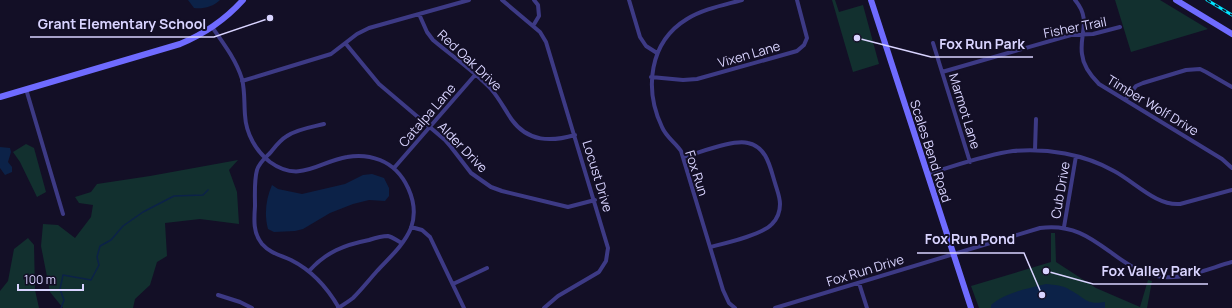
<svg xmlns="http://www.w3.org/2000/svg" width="1232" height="308" font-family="Manrope,sans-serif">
  <rect width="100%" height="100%" fill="#130f26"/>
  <path fill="#12302f" d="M832 0H835L839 12 863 5 879 64 853 72Z
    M1115 0H1160L1208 29 1131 52Z
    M26 144 34 148 46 192 37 197 20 162 13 152Z
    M238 160 229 170 237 192 239 224 200 219 165 223 167 256 157 262 150 285 135 299 133 308H63L50 292 41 246 43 224 58 225 75 238 91 217 93 205 79 203 75 197 91 192 97 184 150 176Z
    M1051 233H1055L1056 262 1096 288 1140 307 1148 280 1152 281 1147 308H979L971 286 1051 262Z
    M28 238 34 245 35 290 39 308H0V291L8 281 14 249Z"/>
  <path fill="#0c2248" d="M188 0H220C213 7 203 9 194 8Z
    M0 147 10 148 11 152 8 162 12 167V172L5 175 0 168Z
    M372 174 384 178 389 188V196L385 201 369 200 353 204 330 213 303 229 295 231 274 232 268 229C264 214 266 199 272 185L278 189 302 194 345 184 363 175Z
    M1046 284C1054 285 1063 285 1070 290 1086 298 1085 305 1105 302V308H991V305C1006 292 1027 289 1046 284Z"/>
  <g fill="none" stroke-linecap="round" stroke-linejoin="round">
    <path stroke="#0c2248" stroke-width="1.5" d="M61 308 64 300 60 289 63 275 91 280 99 265 97 257 100 246 111 240 123 226 143 212 174 196 203 195 208 190"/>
    <path stroke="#3d3a85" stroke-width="4" d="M502 0 540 32 546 42 608 248 606 261 599 272 558 296 544 308
      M629 0 640 37 646 46 657 53
      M1075 0C1092 20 1079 34 1082 54 1083 65 1092 77 1099 84L1222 159 1232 168
      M419 14 427 32 433 40C452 56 474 71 491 89 499 98 505 110 512 120 528 142 551 142 575 135
      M533 26 539 16 538 5 534 0
      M212 27C224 44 236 60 242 79 245 91 244 103 245 115 246 134 256 151 270 162 300 184 320 161 347 157 358 155 370 156 380 160 405 170 420 203 411 228 404 245 389 258 377 271 369 280 362 289 353 298 348 302 343 305 338 308
      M933 43 970 162
      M346 44 379 84 445 140 451 147 471 173 491 187 502 191 568 207 595 200
      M942 72 1071 35 1093 34 1120 27
      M651 77 683 80 697 79 797 51 804 45 807 38 797 0
      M242 81 331 54 357 34 369 28 469 0
      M26 89 63 214
      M1125 100 1136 86 1143 83 1186 70 1200 69 1206 72 1232 87
      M324 124C312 127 297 129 287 136 280 140 275 147 270 153 265 158 259 163 257 170 254 181 255 194 255 206 254 220 253 233 262 244 270 253 280 255 291 260 313 271 327 287 339 308
      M1035 150 1036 119
      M683 157C699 153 733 139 748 143 767 147 770 167 775 183 777 190 780 197 780 204 780 211 777 219 772 224 762 235 726 243 710 247
      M394 168 475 75
      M927 174C955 166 984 155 1013 151 1047 148 1084 154 1114 171 1135 182 1156 206 1180 204L1232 190
      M411 227 422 230 430 237 464 308
      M1064 227 1076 156
      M309 271C326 252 344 245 369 240 375 238 382 236 388 236 393 237 397 241 402 243
      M859 283 867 308
      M453 284 487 268
      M218 295 240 302 252 308
      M735 308 729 303 723 290 681 151C675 142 666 137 662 127 644 89 649 42 687 19 703 9 724 5 742 0
      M775 308 1040 228C1096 220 1113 271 1163 277 1186 279 1210 268 1232 262"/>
    <path stroke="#6f6bff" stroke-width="6" d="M871 0 971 308
      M1176 0 1232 34
      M0 97 180 44C204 34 225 20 243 0"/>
    <g stroke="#00e5ff" stroke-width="3">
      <path id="rail" d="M1207 0 1232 15"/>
    </g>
    <use href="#rail" stroke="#130f26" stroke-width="1.5" stroke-dasharray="4.5" stroke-linecap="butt"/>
  </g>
  <g text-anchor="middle" stroke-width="4" stroke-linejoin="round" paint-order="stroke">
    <g font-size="13" fill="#d9d4ff" stroke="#130f26">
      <text transform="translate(1075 27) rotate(-11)" y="5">Fisher Trail</text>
      <text transform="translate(749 54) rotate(-16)" y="5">Vixen Lane</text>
      <text transform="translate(470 60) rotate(43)" y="5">Red Oak Drive</text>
      <text transform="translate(1153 105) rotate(31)" y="5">Timber Wolf Drive</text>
      <text transform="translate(965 111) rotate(73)" y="5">Marmot Lane</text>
      <text transform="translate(427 115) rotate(-49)" y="5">Catalpa Lane</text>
      <text transform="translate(463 147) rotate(46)" y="5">Alder Drive</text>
      <text transform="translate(931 151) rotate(72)" y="5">Scales Bend Road</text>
      <text transform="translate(697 173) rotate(72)" y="5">Fox Run</text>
      <text transform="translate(598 176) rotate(73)" y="5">Locust Drive</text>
      <text transform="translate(1060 190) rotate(-80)" y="5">Cub Drive</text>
      <text transform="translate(865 270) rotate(-17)" y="5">Fox Run Drive</text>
    </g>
  </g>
  <path fill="none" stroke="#d9d4ff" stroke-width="1.5" d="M270 18L214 37H30M857 38L931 57H1033M1042 295L1024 253H917M1046 271L1093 284H1208"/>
  <g fill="#d9d4ff" stroke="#130f26" stroke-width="1.5">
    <circle cx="270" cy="18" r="4"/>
    <circle cx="857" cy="38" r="4"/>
    <circle cx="1042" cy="295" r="4"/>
    <circle cx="1046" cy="271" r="4"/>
  </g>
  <g font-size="14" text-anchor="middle" font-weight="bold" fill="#d9d4ff" stroke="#130f26" stroke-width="4" stroke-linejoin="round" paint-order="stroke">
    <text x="122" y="29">Grant Elementary School</text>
    <text x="982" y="49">Fox Run Park</text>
    <text x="970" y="244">Fox Run Pond</text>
    <text x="1151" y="276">Fox Valley Park</text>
  </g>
  <path d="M18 284v6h65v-6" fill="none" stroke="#d9d4ff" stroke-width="2"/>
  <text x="24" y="284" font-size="12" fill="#d9d4ff" stroke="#130f26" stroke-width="3" paint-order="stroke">100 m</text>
</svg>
